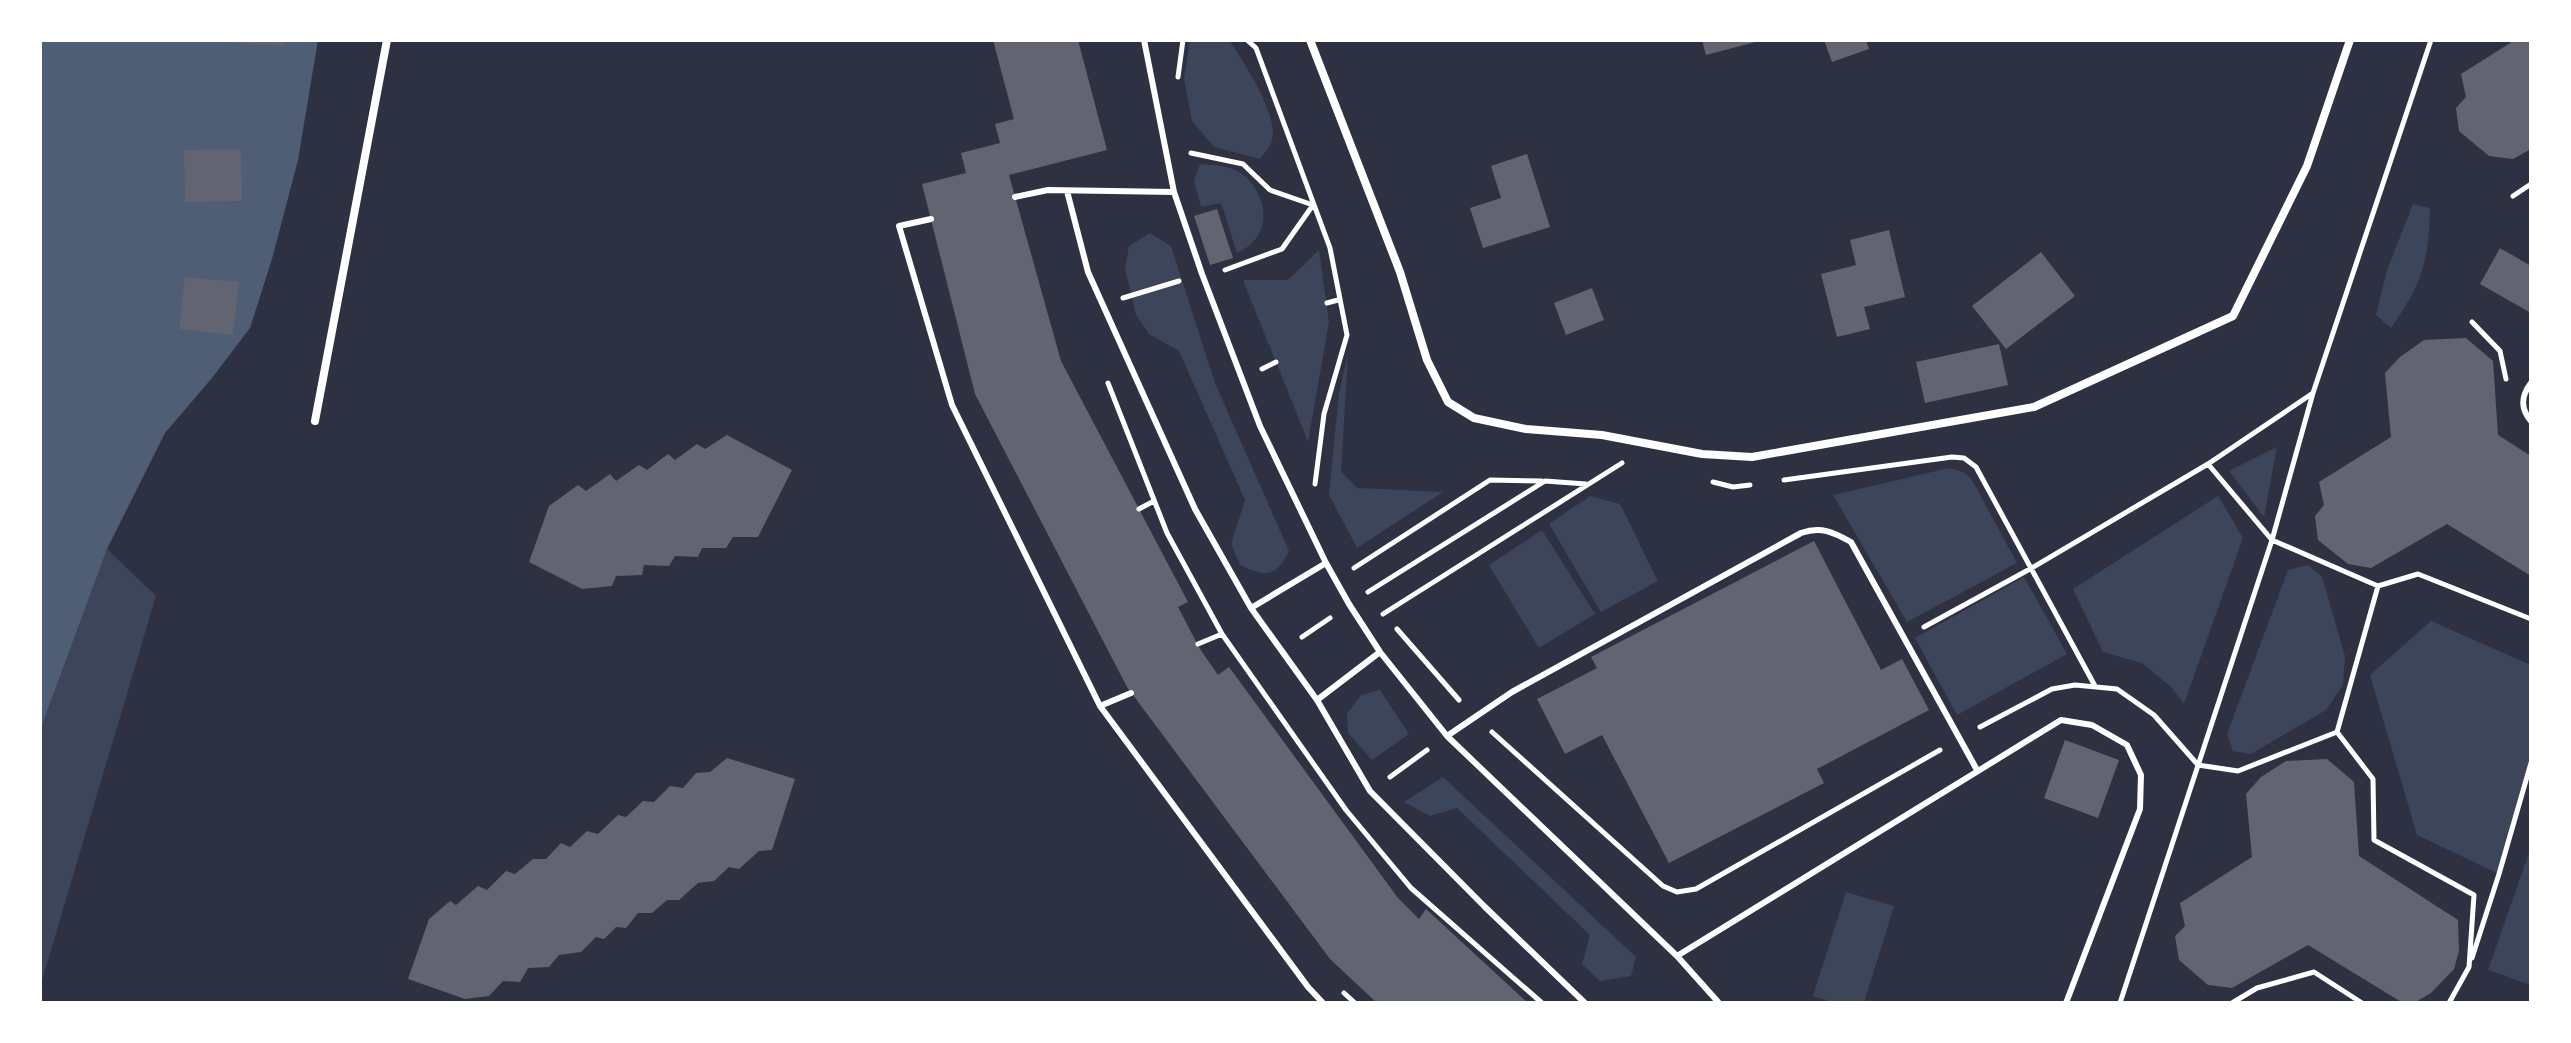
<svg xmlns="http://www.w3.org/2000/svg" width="2571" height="1043" font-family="Raleway,sans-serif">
  <rect width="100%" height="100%" fill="#2d3142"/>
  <path fill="#3c4559" d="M1190 40H1229C1243 61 1282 119 1271 143 1269 149 1263 154 1260 159L1214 147 1192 121 1184 78Z
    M1200 164C1216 165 1237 166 1248 179 1271 204 1269 239 1237 253L1221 203 1201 207 1194 181Z
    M2413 204 2430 208C2429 261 2422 284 2391 328L2376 315 2387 270Z
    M1150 233 1171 246 1215 383 1289 551C1276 578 1266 577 1240 565L1231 544 1245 500 1179 351 1149 334 1136 315 1125 269 1129 246Z
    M1319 250 1329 322 1308 442 1243 280H1288Z
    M1348 354 1341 472 1357 488 1443 492 1357 548 1329 495 1339 393Z
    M2277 447 2264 517 2229 471Z
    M1949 468 1963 472 1971 478 2017 563 1907 622 1833 495Z
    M1590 496 1620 504 1658 581 1601 612 1549 524Z
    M2218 496 2243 538 2184 704 2171 687 2142 663 2103 652 2073 589Z
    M1542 530 1595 614 1539 648 1489 565Z
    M107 549 156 596 40 987V719Z
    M2308 565 2322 577 2345 656 2343 685 2326 710 2251 754 2233 751 2227 734 2288 570Z
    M2024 577 2067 654 1957 715 1915 638Z
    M2431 621 2531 665V763L2499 874 2417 835 2370 675Z
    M1380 690 1409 734 1372 760 1348 733 1347 714 1361 695Z
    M1443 777 1636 957 1631 976 1600 981 1582 964 1590 935 1457 808 1430 816 1404 802Z
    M2531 847V985L2488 970Z
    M1846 892 1894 906 1864 1003H1834L1813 996Z"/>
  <path fill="#4f5d75" d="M40 40H318L298 160 272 259 250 328 212 378 165 433 107 549 40 730Z"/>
  <path fill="#626471" d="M229 40H285V45L229 43Z
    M993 40H1078L1107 150 1009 175 1061 361 1188 602 1178 607 1200 649 1218 675 1229 667 1398 898 1419 919 1426 909 1528 1003H1377L1330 959 1127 687 975 394 922 184 966 173 961 153 1000 143 995 124 1014 119Z
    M1702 40H1759V41L1706 55Z
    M1824 40H1866L1869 49 1832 62Z
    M2515 40H2531V149L2513 159 2489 156 2459 131 2456 108 2466 97 2461 74Z
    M241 149 242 201 185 202 184 150Z
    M1527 154 1550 227 1483 248 1470 208 1501 198 1491 166Z
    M1217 209 1233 258 1210 265 1194 216Z
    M1889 230 1905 297 1864 307 1870 329 1837 337 1821 274 1856 265 1850 240Z
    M2500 248 2531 266V313L2480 284Z
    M2041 252 2075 296 2006 349 1972 306Z
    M185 277 239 282 233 335 179 329Z
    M1592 288 1604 320 1566 335 1554 303Z
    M2466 338 2493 361 2498 435 2531 456V576L2447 524 2371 568 2348 564 2318 540 2315 516 2324 505 2319 482 2391 437 2385 373 2400 357 2424 340Z
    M1999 344 2008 385 1925 403 1916 362Z
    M727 435 792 470 758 537H733L726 548H702L698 557 675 556 669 566 644 565 642 575 616 576 612 586 582 589 529 562 549 506 578 485 586 491 610 474 616 481 639 465 647 470 668 454 675 460 697 444 705 449Z
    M1814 541 1881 670 1902 659 1929 710 1817 769 1824 783 1669 863 1602 735 1565 754 1537 699 1597 668 1591 657Z
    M2065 740 2119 760 2098 818 2044 798Z
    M727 758 795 779 772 850 759 851 739 869 729 867 714 881 698 883 679 900H667L652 913H638L626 928 616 927 604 939 596 937 581 952 559 955 549 967 528 968 520 982 503 981 489 996 465 999 408 979 429 919 450 901 456 905 478 886 487 890 506 871 515 874 533 859H546L561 843 570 847 587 831 598 834 618 815 626 817 643 801 654 802 670 786 683 788 696 773 710 772Z
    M2327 759 2354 782 2359 856 2458 920 2459 951 2454 969 2431 993 2414 1003H2403L2308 945 2232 988 2208 985 2179 960 2175 936 2185 926 2180 903 2252 857 2246 794 2261 777 2286 761Z"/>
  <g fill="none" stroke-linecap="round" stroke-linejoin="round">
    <path stroke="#fff" stroke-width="5" d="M1247 40 1256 48 1330 248 1347 335 1324 414 1315 484
      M1178 77 1183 40
      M1191 153 1243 164 1270 190 1313 205 1282 249 1225 270
      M2513 196 2531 184
      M1123 298 1179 281
      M1327 303 1338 300
      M2472 322 2500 351 2506 379
      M1262 369 1276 362
      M1108 383 1167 533 1222 634 1346 810 1411 888 1542 1003
      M2208 464 2272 540 2378 586 2418 574 2531 619
      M1784 480 1952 457 1964 458 1976 467 2095 686
      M1713 482 1733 487 1750 485
      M1139 509 1154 501
      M1354 568 1490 480 1542 481
      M1368 592 1545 481 1586 484
      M1383 614 1622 463
      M1924 627 2030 569 2208 464 2313 393
      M1397 629 1459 700
      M1302 637 1330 618
      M1198 644 1222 634
      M1980 727 2052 689 2075 685 2117 689 2154 715 2198 765 2238 771 2337 732 2373 779 2374 840 2474 895 2469 967 2449 1003
      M1492 732 1663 886 1677 892 1696 889 1940 750
      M2337 732 2378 586
      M1390 777 1427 750
      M2472 958 2499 874 2531 763
      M1344 993 1355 1003
      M2120 1003 2272 540 2313 393 2431 40
      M2232 1003 2257 988 2314 972 2362 1003"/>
    <path stroke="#fff" stroke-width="6" d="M1144 40 1174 192 1202 274 1260 426 1326 563 1349 604 1380 652 1447 736 1677 956
      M1067 191 1088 272 1195 509 1251 608 1317 700 1370 791 1485 907 1585 1003
      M1015 197 1048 190 1174 192
      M931 219 899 226 952 405 1100 706
      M2531 383C2521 396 2520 408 2531 421
      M1251 608 1326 563
      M1131 693 1100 706 1308 987 1323 1003
      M1317 700 1380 652
      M1447 736 1512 692 1801 533C1821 526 1833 532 1851 542L1977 770
      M1719 1003 1677 956 2061 720 2092 725 2127 745 2141 775 2140 809 2066 1003"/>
    <path stroke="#fff" stroke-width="8" d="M1310 40 1400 272 1427 360 1448 402 1474 418 1526 429 1602 435 1702 454 1752 457 2034 407 2233 316 2307 166 2350 40
      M315 421 387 40"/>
  </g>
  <rect width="2571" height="1043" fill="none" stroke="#ffffff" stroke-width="84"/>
</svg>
